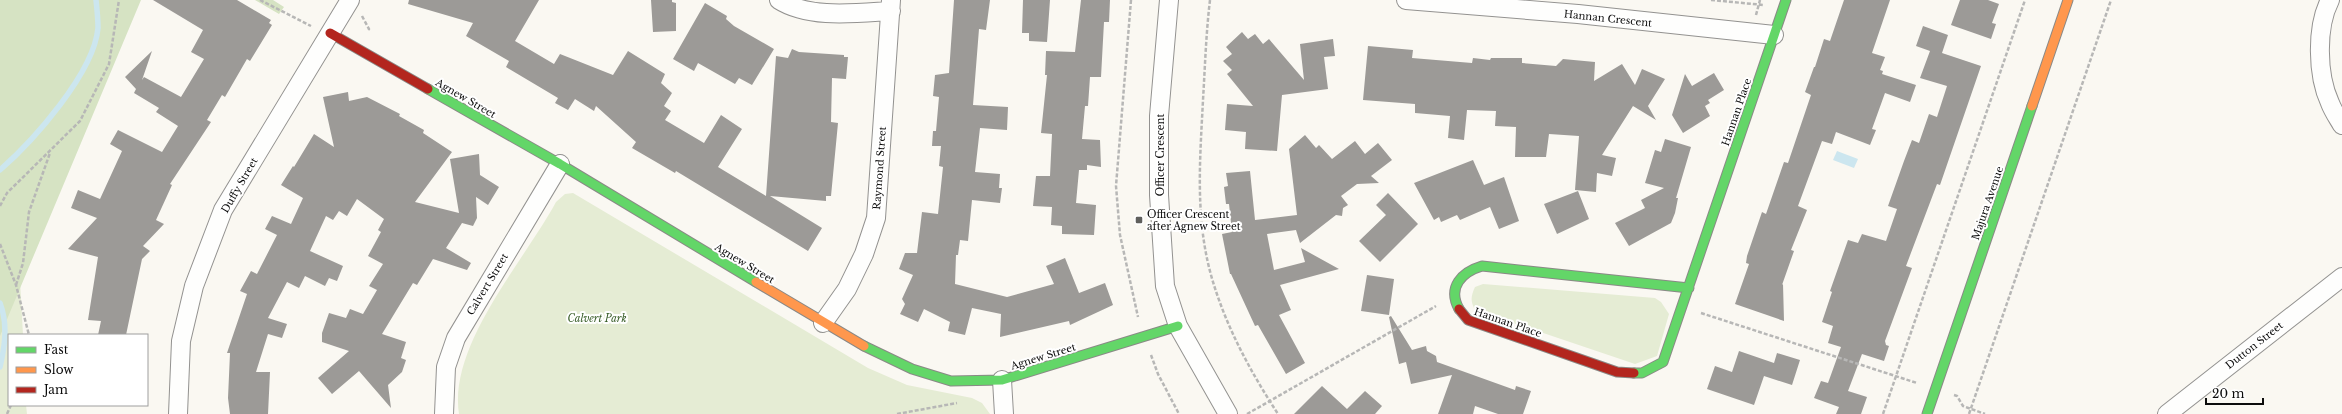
<svg xmlns="http://www.w3.org/2000/svg" width="2342" height="414" font-family="'Libre Baskerville',serif">
  <rect width="100%" height="100%" fill="#faf8f2"/>
  <path fill="#e5ecd4" d="M573 193 868 368 907 385 972 398 982 403 990 414H459C448 345 525 260 556 202L565 194Z
    M18 244 23 335H9V405H26L27 414H0V298Z
    M1483 284 1655 298 1661 302 1669 314 1657 356 1635 364 1475 310C1470 301 1471 296 1475 287Z"/>
  <path fill="#d6e3c3" d="M0 0H141L0 336Z
    M255 0H273L284 7 279 14Z"/>
  <path fill="#cce6ef" d="M1837 151 1858 159 1854 168 1833 160Z"/>
  <g fill="none" stroke-linecap="round" stroke-linejoin="round">
    <path stroke="#cce6ef" stroke-width="5.5" d="M0 170C33 141 94 73 98 28 98 19 97 9 96 0
      M0 303C8 324 5 346 0 367"/>
  </g>
  <path fill="#9c9a97" d="M153 0H237L271 20 269 23 272 25 250 61 247 59 225 97 222 95 207 120 211 122 170 184 172 185 156 220 164 224 143 246 150 251 142 259 126 335H98L101 321 88 320 98 257 68 249 97 218 71 208 78 190 100 199 122 151 110 144 118 130 162 152 178 126 156 112 159 108 134 93 136 89 125 77 152 51 142 80 144 77 181 97 204 59 191 52 203 30Z
    M409 0H539L515 41 554 64 560 54 613 75 628 51 665 74 661 83 672 93 664 106 671 111 665 120 704 143 721 115 742 129 718 167 766 196 776 56 788 58 792 49 799 52 844 55V57H848L846 79 832 78 831 122 838 123 831 196H826V201L770 196 822 228 808 251 676 171 675 173 632 148 636 142 596 106 594 111 575 99 568 110 555 103 558 98 506 67 509 61 466 36 473 23 408 4Z
    M651 0H672V2L676 3V31L653 32Z
    M954 0H990L986 30 979 29 973 105 1008 107 1007 130 980 128 975 172 1000 174 999 188H1002L1000 203 972 200 968 241 960 240 958 255H956L955 284 1007 297 1054 284 1046 266 1065 258 1079 293 1105 283 1113 305 1070 325 1069 321 1000 337 1001 314 972 308 965 335 948 331 950 322 924 309 918 322 900 314 905 304 902 299 913 275 899 269 905 253H917L922 212 938 214 943 167 939 166 941 146H932L933 131H936L939 97 933 96 935 75 949 73Z
    M1023 0H1050L1047 42 1029 41V33H1022Z
    M1081 0H1110L1109 22H1104L1101 77H1090L1088 106H1085L1082 139 1100 140 1101 167 1087 165V170H1079L1076 203 1096 205 1094 235 1062 234V226L1051 225 1052 207 1033 206 1036 176H1050L1052 134 1041 133 1047 75H1045L1046 51 1075 52Z
    M1844 0H1890L1872 53 1885 57 1880 70 1883 71 1882 74 1916 85 1910 102 1885 93 1872 129 1876 130 1870 145 1836 132 1832 144 1822 141 1798 206 1807 210 1791 250 1794 251 1782 285 1783 284 1784 321 1735 304 1749 264 1746 263 1747 256 1762 212 1766 214 1784 162 1788 163 1811 95 1805 92 1814 67H1815L1824 39 1830 41Z
    M1960 0H1988L1999 4 1992 23 1996 24 1991 39 1951 25Z
    M705 3 727 16 726 19 734 26 774 49 752 85 739 78 735 84 698 63 694 71 673 59Z
    M1923 26 1948 35 1942 53 1981 66 1940 185 1937 184 1906 266 1912 268 1885 341 1886 345 1889 346 1884 361 1862 354 1848 391 1867 397 1861 414H1836L1839 407 1814 398 1821 381 1828 383 1841 347 1828 343 1833 326 1822 322 1832 292 1830 291 1848 240 1858 243 1862 234 1886 241 1897 209 1888 206 1904 161 1912 140 1919 143 1929 114 1937 117 1947 86 1920 78 1930 51 1916 46Z
    M1242 32 1248 39 1255 34 1263 44 1269 39 1304 80 1300 44 1333 39 1335 56 1324 57 1328 89 1282 95 1277 151 1245 149 1246 132 1225 130 1227 104 1253 106 1227 74 1232 70 1223 61 1232 54 1226 47Z
    M1368 46 1413 50 1412 58 1472 63 1473 58 1490 60 1491 58H1522V63L1556 66 1563 59 1595 62 1594 81 1622 64 1635 85 1642 69 1665 79 1648 106 1656 120 1633 106 1602 155 1616 158 1612 176 1597 173 1596 192 1575 190 1579 136 1549 134 1546 157H1515L1516 127 1495 126 1496 111 1467 110 1464 140 1448 138 1450 116 1415 113V104L1363 100Z
    M1714 73 1724 90 1708 100 1710 103 1705 106 1710 116 1683 133 1672 115 1685 74 1692 86Z
    M348 92 349 101 367 97 400 114 399 116 424 130 423 133 452 152 415 202 459 213 450 159 479 154 480 175 499 187 488 205 476 197 477 218 473 226 462 223 446 248 471 263 467 270 433 259 417 285 413 283 382 334 406 342 401 358 406 360 402 372 388 385 391 408 359 371 332 394 318 378 349 351 322 342V333L329 313 346 318 350 309 363 314 377 290 369 286 383 264 368 256 381 232 378 230 384 219 357 199 347 216 339 211 333 220 326 216 310 251 343 266 337 281 329 278 325 286 305 276 299 288 287 282 268 318 287 324 282 338 268 334 256 372H270L268 414H230L228 398 230 353H227L247 294 240 291 251 271 257 274 277 235 265 229 272 216 291 224 303 198 281 185 293 166 294 167 314 134 334 147 323 97Z
    M1305 135 1316 148 1319 145 1332 159 1355 141 1365 154 1378 143 1392 160 1371 176 1379 183 1357 184 1341 196 1348 205 1343 208 1342 216 1336 215 1300 243 1296 230 1267 234 1274 270 1305 262 1301 248 1339 269 1280 285 1291 310 1279 315 1305 363 1286 374 1258 325 1255 326 1231 274H1230L1222 234 1232 232 1229 204H1226L1224 187 1228 186 1226 173 1250 171 1255 220 1297 215 1289 149Z
    M1665 139 1691 147 1676 198H1678L1675 213 1671 223 1629 246 1615 223 1645 208 1641 200 1664 188 1645 183 1655 150 1661 152Z
    M1473 160 1484 185 1504 177 1519 221 1499 229 1490 207 1460 220 1457 215 1441 222 1439 217 1434 220 1414 183Z
    M1578 191 1589 219 1557 234 1544 204Z
    M1388 193 1418 224 1380 262 1359 241 1386 215 1376 205Z
    M1367 275 1394 279 1389 315 1361 311Z
    M1391 316 1412 350 1426 346 1427 351 1436 356 1437 362 1515 390 1516 386 1531 391 1523 414H1498L1475 406 1473 414H1438L1452 375 1411 384 1406 362 1399 364 1389 317Z
    M1739 351 1774 363 1777 353 1800 360 1792 385 1764 376 1754 405 1707 389 1715 366 1732 372Z
    M1322 386 1347 409 1365 391 1382 406 1375 414H1294Z"/>
  <g fill="none" stroke-linecap="round" stroke-linejoin="round">
    <g stroke="#939290" stroke-width="20">
      <path id="street" d="M779 0C809 19 856 13 891 11
        M1169 0 1159 116V195L1165 286 1178 326 1228 414
        M1406 0 1578 14 1774 35
        M2330 0C2316 27 2317 75 2330 103 2333 111 2338 118 2342 125
        M823 323 847 289 864 254 876 218 891 0
        M1002 380 1004 414
        M178 414 181 341 194 286 223 210 350 0
        M444 414 446 367 456 338 560 164
        M2167 414 2342 277"/>
    </g>
    <g stroke="#8a8986" stroke-width="11">
      <path id="fast" d="M428 89 560 164 756 282
        M1459 309C1447 287 1462 272 1482 266L1689 288
        M864 346 912 369 951 381 1002 380 1178 326
        M1634 373H1642L1663 362 1786 0
        M1927 414 2032 106"/>
    </g>
    <g stroke="#8a8986" stroke-width="11">
      <path id="slow" d="M2032 106 2068 0
        M756 282 864 346"/>
    </g>
    <g stroke="#8a8986" stroke-width="11">
      <path id="jam" d="M330 33 428 89
        M1459 309 1468 320 1617 372 1634 373"/>
    </g>
    <path stroke="#b7b7b6" stroke-width="2.5" stroke-dasharray="4 2" stroke-linecap="butt" d="M260 0 311 26
      M1131 0 1116 186 1120 235 1138 317
      M1210 0C1206 33 1205 67 1203 100 1200 159 1195 217 1211 275 1225 325 1250 371 1278 414
      M1711 0 1764 5
      M1756 15 1760 0
      M362 16 369 29 367 31
      M0 206 7 193 80 121 109 64 119 0
      M0 244 16 285 29 335
      M16 285 23 263 29 212 50 153
      M1701 313 1917 383
      M1151 355 1158 374 1179 414
      M1954 395 1957 396 1963 406 1985 414
      M7 414 11 405
      M897 414 957 403
      M1247 414 1436 306
      M1883 414 2025 0
      M1969 414 2111 0"/>
    <use href="#street" stroke="#fefefd" stroke-width="18"/>
    <use href="#fast" stroke="#63d668" stroke-width="9"/>
    <use href="#slow" stroke="#ff974d" stroke-width="9"/>
    <use href="#jam" stroke="#b3261e" stroke-width="9"/>
  </g>
  <rect fill="#5f5f5c" stroke="#fff" stroke-width="1.5" x="1135" y="216" width="8" height="8" rx="2"/>
  <g text-anchor="middle" stroke-width="4" stroke-linejoin="round" paint-order="stroke">
    <g font-size="10" fill="#0c0c0c" stroke="#fff">
      <text transform="translate(1608 18) rotate(6)" y="4">Hannan Crescent</text>
      <text transform="translate(466 98) rotate(30)" y="4">Agnew Street</text>
      <text transform="translate(1736 112) rotate(-71)" y="4">Hannan Place</text>
      <text transform="translate(1160 155) rotate(-90)" y="4">Officer Crescent</text>
      <text transform="translate(879 168) rotate(-86)" y="4">Raymond Street</text>
      <text transform="translate(239 185) rotate(-60)" y="4">Duffy Street</text>
      <text transform="translate(1987 203) rotate(-71)" y="4">Majura Avenue</text>
      <text transform="translate(745 263) rotate(31)" y="4">Agnew Street</text>
      <text transform="translate(487 284) rotate(-59)" y="4">Calvert Street</text>
      <text transform="translate(1508 322) rotate(19)" y="4">Hannan Place</text>
      <text transform="translate(2254 345) rotate(-38)" y="4">Dutton Street</text>
      <text transform="translate(1043 356) rotate(-17)" y="4">Agnew Street</text>
    </g>
    <g font-size="10" fill="#0c0c0c" stroke="#fff" text-anchor="start">
      <text x="1147" y="218">Officer Crescent<tspan x="1147" dy="12">after Agnew Street</tspan></text>
    </g>
    <g font-size="10" font-style="italic" fill="#355b25" stroke="#fff">
      <text x="597" y="322">Calvert Park</text>
    </g>
  </g>
  <rect x="8" y="334" width="140" height="72" fill="#ffffff" stroke="#9e9e9e"/>
  <rect x="16" y="347" width="20" height="6" fill="#63d668" stroke="#9e9e9e"/>
  <text x="44" y="354" font-size="12" fill="#0c0c0c">Fast</text>
  <rect x="16" y="367" width="20" height="6" fill="#ff974d" stroke="#9e9e9e"/>
  <text x="44" y="374" font-size="12" fill="#0c0c0c">Slow</text>
  <rect x="16" y="387" width="20" height="6" fill="#b3261e" stroke="#9e9e9e"/>
  <text x="44" y="394" font-size="12" fill="#0c0c0c">Jam</text>
  <path d="M2206 398v6h57v-6" fill="none" stroke="#0c0c0c" stroke-width="2"/>
  <text x="2212" y="398" font-size="12" fill="#0c0c0c" stroke="#ffffff" stroke-width="3" paint-order="stroke">20 m</text>
</svg>
